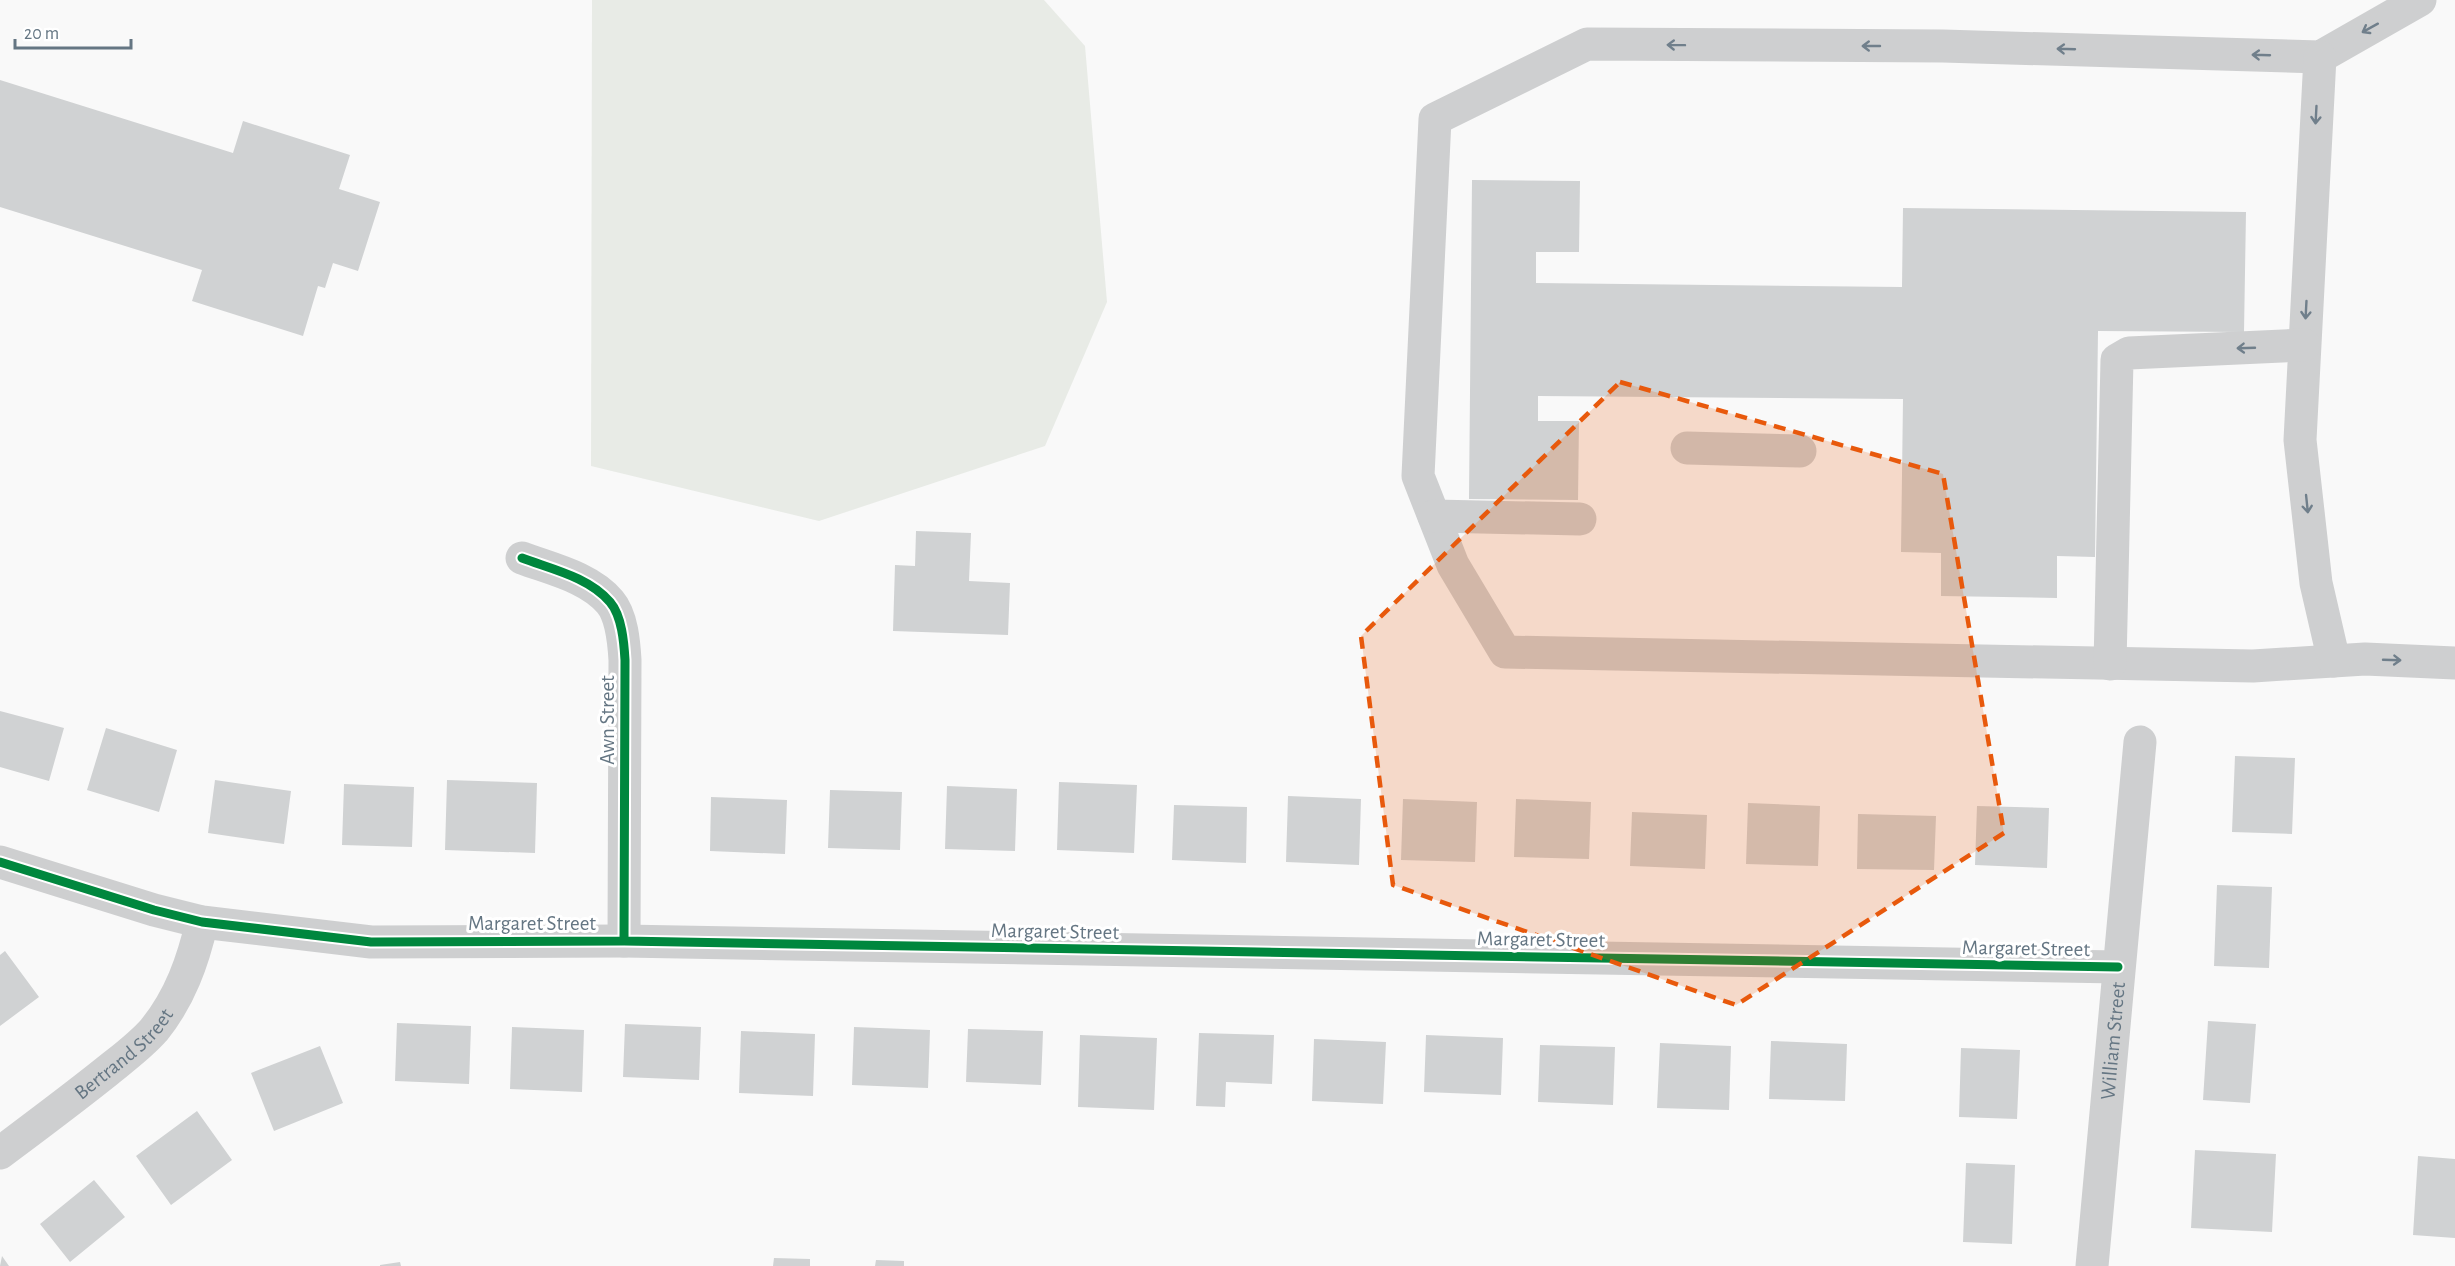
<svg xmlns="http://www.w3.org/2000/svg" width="2455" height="1266" font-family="'Alegreya Sans',sans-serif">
  <rect width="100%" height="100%" fill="#f9f9f9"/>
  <path fill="#e8ebe6" d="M592 0H1044L1085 46 1107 302 1045 446 819 521 591 466Z"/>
  <path fill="#d0d2d3" d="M0 80 233 153 243 121 350 155 339 189 380 202 358 271 333 263 325 288 318 286 303 336 192 301 202 270 0 207Z
    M1472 180 1580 181 1579 252H1536V283L1902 287 1903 208 2246 212 2244 332 2098 331 2095 557 2057 556V598L1941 596V553L1901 552 1903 399 1538 396V421H1579L1578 500 1469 499Z
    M916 531 971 533 969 581 1010 583 1008 635 893 631 895 565 915 566Z
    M0 711 64 728 49 781 0 767Z
    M106 728 177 750 159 812 87 790Z
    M2235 756 2295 758 2292 834 2232 832Z
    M215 780 291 791 284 844 208 833Z
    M447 780 537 783 535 853 445 850Z
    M1059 782 1137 785 1134 853 1057 850Z
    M344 784 414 787 412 847 342 845Z
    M947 786 1017 789 1015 851 945 849Z
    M830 790 902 792 900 850 828 848Z
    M1288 796 1361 799 1359 865 1286 862Z
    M711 797 787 800 785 854 710 851Z
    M1403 799 1477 802 1475 862 1401 860Z
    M1516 799 1591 802 1589 859 1514 857Z
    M1748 803 1820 806 1818 866 1746 864Z
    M1174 805 1247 807 1246 863 1172 860Z
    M1977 806 2049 808 2047 868 1975 865Z
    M1632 812 1707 815 1705 869 1630 866Z
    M1858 814 1936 816 1934 870 1857 869Z
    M2217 885 2272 887 2269 968 2214 966Z
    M5 951 39 997 0 1026V955Z
    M2208 1021 2256 1024 2250 1103 2203 1100Z
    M397 1023 471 1026 469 1084 395 1081Z
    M625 1024 701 1027 699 1080 623 1077Z
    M512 1027 584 1030 582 1092 510 1089Z
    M854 1027 930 1030 928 1088 852 1085Z
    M968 1029 1043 1031 1041 1085 966 1082Z
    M741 1031 815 1034 813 1096 739 1093Z
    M1199 1033 1274 1035 1272 1084 1226 1082 1225 1107 1196 1106Z
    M1080 1035 1157 1038 1154 1110 1078 1107Z
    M1426 1035 1503 1038 1501 1095 1424 1092Z
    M1314 1039 1386 1042 1383 1104 1312 1101Z
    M1771 1041 1847 1044 1845 1101 1769 1099Z
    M1660 1043 1731 1046 1729 1110 1657 1108Z
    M1540 1045 1615 1047 1613 1105 1538 1102Z
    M320 1046 343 1103 274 1131 251 1073Z
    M1961 1048 2020 1050 2017 1119 1959 1117Z
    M197 1111 232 1160 171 1205 136 1156Z
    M2195 1150 2276 1154 2272 1232 2191 1228Z
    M2418 1156 2455 1159V1238L2413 1235Z
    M1966 1163 2015 1165 2012 1244 1963 1242Z
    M94 1180 125 1217 70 1262 40 1224Z
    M2 1256 9 1266H0Z
    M774 1258 810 1259V1266H773Z
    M876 1260 904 1261V1266H875Z
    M400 1262 401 1266H380V1265Z"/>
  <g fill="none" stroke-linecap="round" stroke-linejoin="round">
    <g stroke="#cecfd0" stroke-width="33">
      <path d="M2420 0 2320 57 1943 46 1587 44 1435 119 1418 476 1453 565 1505 652 2253 666 2365 659 2455 663"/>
      <path d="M2320 57 2300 440 2316 583 2334 661"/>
      <path d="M1687 448 1800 451"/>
      <path d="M1434 516 1580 519"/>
      <path d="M522 558C551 569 589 577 610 602 622 616 624 643 625 660L624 941"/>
      <path d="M2110 664 2117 360 2129 353 2304 345"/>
      <path d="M0 862 154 910 202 922 371 942 624 941 2118 967"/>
      <path id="s1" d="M0 1153C36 1126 71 1100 106 1072 122 1059 140 1046 154 1030 180 998 193 961 202 922"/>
      <path id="s2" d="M2092 1266 2140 742"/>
    </g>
    <g stroke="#fff" stroke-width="13">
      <path id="cycleway" d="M522 558C551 569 589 577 610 602 622 616 624 643 625 660L624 941
        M0 862 154 910 202 922 371 942 624 941 2118 967"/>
    </g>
    <use href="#cycleway" stroke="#00873e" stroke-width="9"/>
  </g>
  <defs><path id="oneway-shaft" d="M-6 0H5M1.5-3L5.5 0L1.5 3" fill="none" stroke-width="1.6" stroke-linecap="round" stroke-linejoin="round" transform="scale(1.5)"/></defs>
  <g stroke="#707f8b">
    <use href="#oneway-shaft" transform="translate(2370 28) rotate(151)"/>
    <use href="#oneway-shaft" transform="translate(1676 45) rotate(-179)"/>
    <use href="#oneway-shaft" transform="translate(1871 46) rotate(-180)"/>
    <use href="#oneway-shaft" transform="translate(2066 49) rotate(-178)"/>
    <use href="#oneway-shaft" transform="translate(2261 55) rotate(-178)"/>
    <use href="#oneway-shaft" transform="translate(2316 115) rotate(93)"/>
    <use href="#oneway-shaft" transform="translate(2306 310) rotate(93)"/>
    <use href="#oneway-shaft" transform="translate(2246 348) rotate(178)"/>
    <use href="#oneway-shaft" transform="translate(2307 504) rotate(84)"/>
    <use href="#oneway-shaft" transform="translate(2392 660) rotate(2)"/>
  </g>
  <path fill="#e8590c" fill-opacity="0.2" stroke="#e8590c" stroke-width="4.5" stroke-dasharray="12 8" stroke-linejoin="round" d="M1620 382 1943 474 2004 833 1736 1005 1393 885 1361 636Z"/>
  <g text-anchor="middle" stroke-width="6" stroke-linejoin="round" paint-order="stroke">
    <g font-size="21" fill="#657683" stroke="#fff">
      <text transform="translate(607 720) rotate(-90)" y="7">Awn Street</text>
      <text x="532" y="930">Margaret Street</text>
      <text transform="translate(1055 931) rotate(1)" y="7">Margaret Street</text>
      <text transform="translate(1541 939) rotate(1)" y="7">Margaret Street</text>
      <text transform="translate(2026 948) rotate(1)" y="7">Margaret Street</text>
      <text dy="7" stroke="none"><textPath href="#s2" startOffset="226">William Street</textPath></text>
      <text dy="7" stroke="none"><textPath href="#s1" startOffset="159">Bertrand Street</textPath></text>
    </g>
  </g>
  <path d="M15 39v9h116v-9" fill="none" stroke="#657683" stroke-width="3"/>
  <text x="24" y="39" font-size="18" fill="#657683" stroke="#ffffff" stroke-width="4.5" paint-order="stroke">20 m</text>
</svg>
